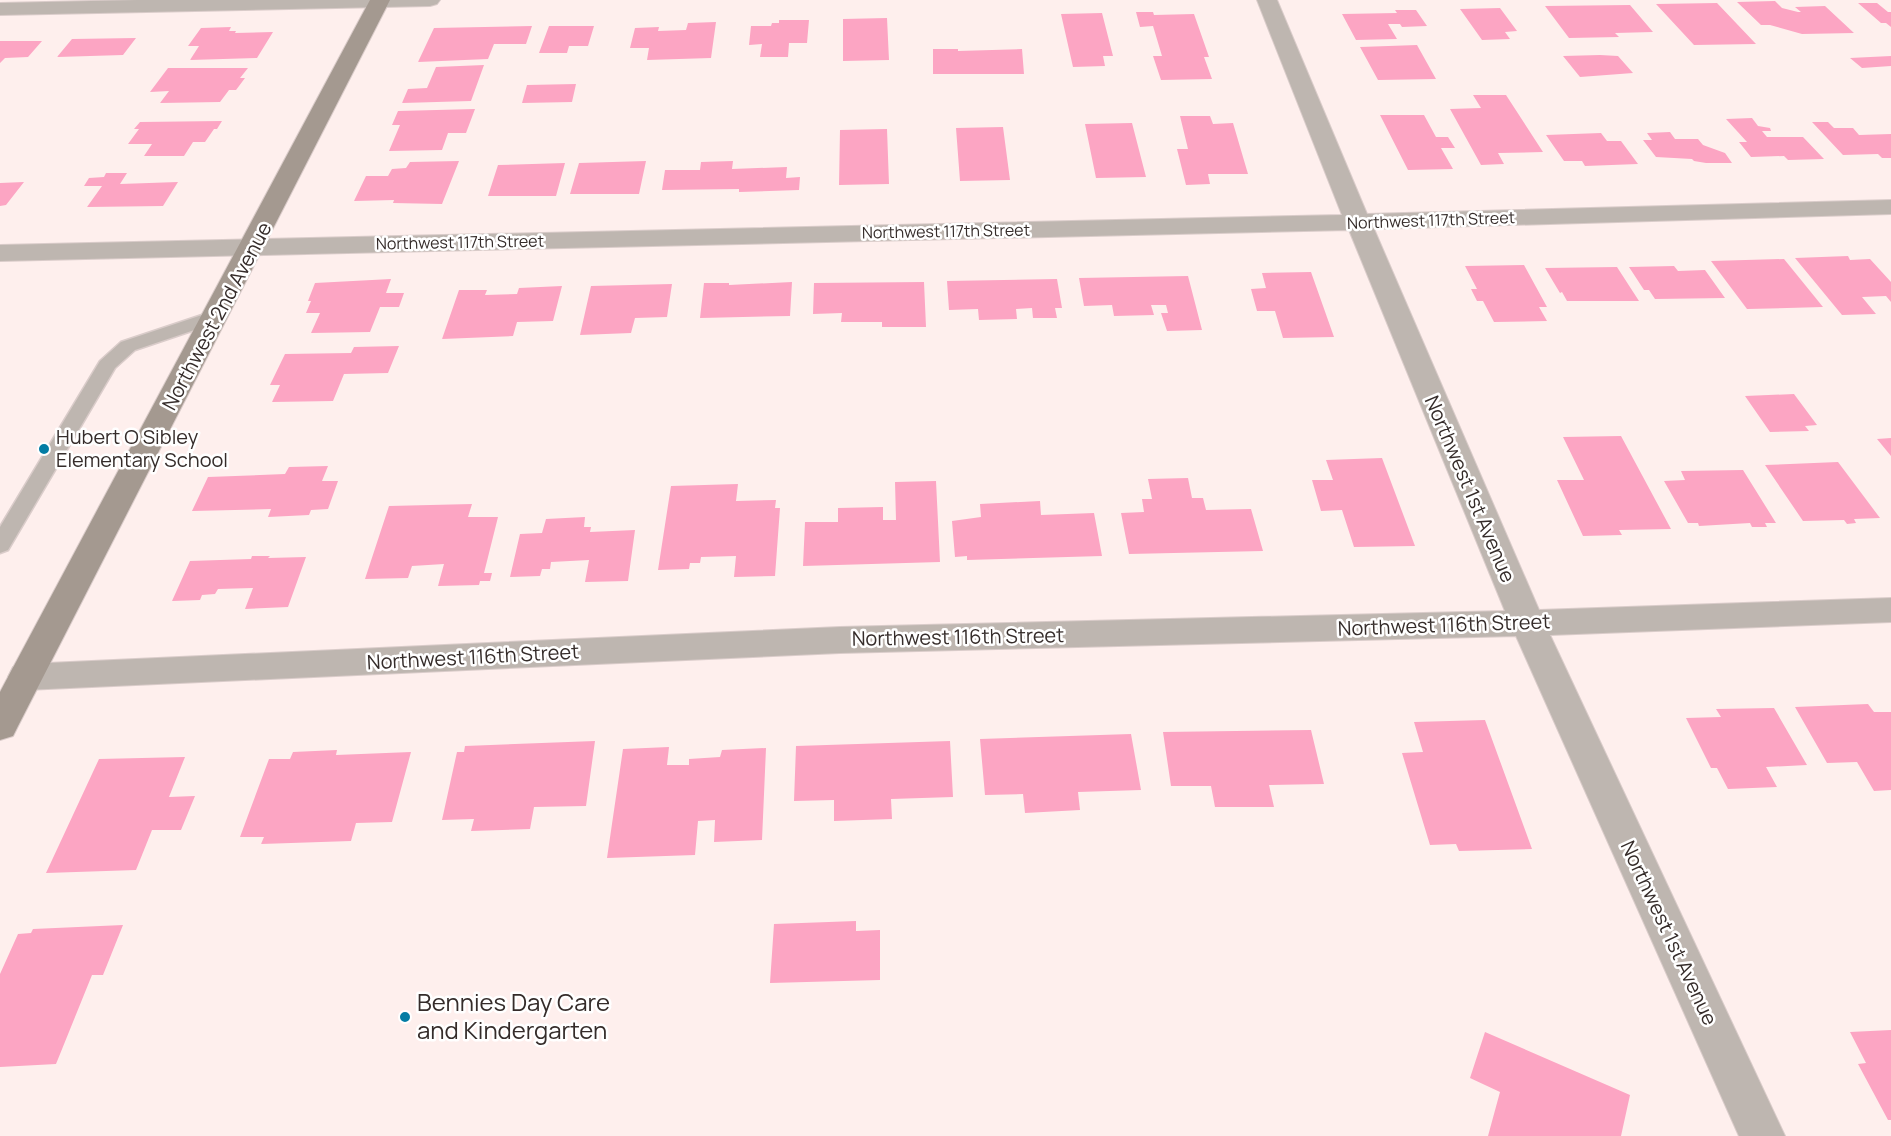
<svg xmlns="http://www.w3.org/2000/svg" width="1891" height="1136" font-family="Manrope,sans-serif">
  <rect width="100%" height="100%" fill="#feefed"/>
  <path fill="#fca5c3" d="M1775 1 1782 8 1798 12H1801L1795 7 1825 6 1854 33 1802 34 1770 25H1761L1737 2Z
    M1717 3 1756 44 1694 45 1656 4Z
    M1858 3H1877L1888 12H1891V27L1886 23H1881Z
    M1630 5 1653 32 1615 33 1619 37 1569 38 1545 6Z
    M1500 8 1517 31 1505 32 1510 39 1482 40 1460 9Z
    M1395 10H1416L1427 26 1402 27 1400 24H1388L1397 39 1356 40 1342 14 1397 13Z
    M1136 12H1153L1154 15 1194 14 1209 57H1204L1212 79 1161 80 1153 56H1162L1153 26 1140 27Z
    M1102 13 1113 56H1103L1105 66 1073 67 1061 14Z
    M887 18 889 60 843 61V19Z
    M779 20H809L807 43H789L788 57H760L762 44 749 45 751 26H771L772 23H779Z
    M716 22 711 58 647 60 649 48H630L635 28 659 27 658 31 686 30 688 23Z
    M532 26 526 44H494L488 59 418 62 434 28Z
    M549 26H594L588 46H569L567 53H539Z
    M231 27 229 31H236L235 33 273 32 257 58 190 60 199 46H188L201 28Z
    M136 38 123 55 57 57 72 39Z
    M0 41H42L28 57 5 58 0 63Z
    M1417 45 1436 79 1378 80 1360 47Z
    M933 49H958V51L1022 49 1024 74H933Z
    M1600 55 1618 56 1633 73 1580 77 1563 56Z
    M1891 56V66L1862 68 1850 58Z
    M484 65 471 101 402 103 408 89 427 88 436 67Z
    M168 68H248L240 78H245L236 90H229L220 102 160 103 169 91 150 92Z
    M576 84 572 102 522 103 527 85Z
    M1473 95H1506L1543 152 1498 153 1504 164 1481 165 1450 109 1481 108Z
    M475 109 466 133H448L442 150 389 151 400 125H392L398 111Z
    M1380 115H1424L1436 137H1448L1455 148H1441L1453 169 1408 170Z
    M1180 116H1210L1213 124 1233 123 1248 174H1208L1210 184 1186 185 1177 149H1188Z
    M1752 118 1758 126 1770 128 1771 131H1762L1767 137H1803L1824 159 1788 160 1784 156 1751 157 1739 142H1747L1726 119Z
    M222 121 217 129H214L205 142H193L184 156H144L152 144H128L139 129H134L140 122Z
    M1812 122H1828L1834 128H1853L1859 135 1891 134V158H1882L1878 154 1843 155Z
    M1132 123 1146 177 1096 178 1085 124Z
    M1003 127 1010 180 960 181 956 128Z
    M887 129 889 184 839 185 840 130Z
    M1670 132 1675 139H1698L1703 145 1725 153 1732 163H1706L1694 161 1692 159 1656 157 1643 140H1652L1647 133Z
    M1601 133 1607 141H1621L1638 164 1585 166 1582 161H1564L1546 135Z
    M459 161 442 204 393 203 394 200 354 201 366 176H388L392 169 406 168 410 162Z
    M646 161 639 194H570L579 163Z
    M733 161 732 169 787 167 786 178 800 177 799 190 739 192V189L662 190 665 170H700L701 162Z
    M565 163 556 196H488L498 165Z
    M106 173H127L120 184 178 182 163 206 87 207 102 186H84L89 178 104 177Z
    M24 182 6 205 0 206V183Z
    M1848 256 1850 260 1870 259 1891 282V302L1886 296 1862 297 1876 314 1842 315 1795 258Z
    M1784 259 1823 307 1747 309 1711 261Z
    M1524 265 1547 307H1539L1547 321 1494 322 1483 301H1477L1471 289H1477L1465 266Z
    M1674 266 1678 271 1705 270 1725 298 1655 299 1649 290H1644L1629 267Z
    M1617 267 1639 301H1567L1562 292 1560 293 1545 268Z
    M1311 272 1334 337 1283 338 1275 311H1257L1251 289 1266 288 1262 273Z
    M1188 276 1202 330 1167 331 1161 313H1168L1166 305H1151L1154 315 1114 316 1112 305 1084 306 1079 278Z
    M391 279 386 293H404L399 307H380L370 332 311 333 320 313H306L311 301H308L315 283Z
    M1057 279 1062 308H1055L1057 318H1033L1032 308 1016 309 1017 319 979 320 978 309 949 310 947 281Z
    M792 282 790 316 700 318 704 283H729V285Z
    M924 282 926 327H882V322H841L842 313 813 314 814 283Z
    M672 284 667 317 635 318 631 333 580 335 591 286Z
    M562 286 553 321 517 322 513 336 442 339 459 290H487L485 295 517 294 519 288Z
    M399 346 388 373 344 374 333 401 272 402 280 385H270L285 354 351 353 354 347Z
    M1794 394 1817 425 1805 426 1809 431 1770 432 1745 396Z
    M1621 436 1671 529 1619 530 1622 535 1583 536 1557 480H1584L1563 437Z
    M1891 438V456L1877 439Z
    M1382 458 1415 546 1354 547 1342 510 1321 511 1312 480H1333L1326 460Z
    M1838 462 1880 518 1854 519 1856 523 1847 524 1844 520 1803 521 1765 465Z
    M328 466 322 481H338L328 509 311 510 309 515 268 517 271 509 192 511 208 477 285 474 289 467Z
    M1743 470 1776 523H1765L1767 527H1752L1750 523 1699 526 1698 523H1688L1664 481 1685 480 1681 471Z
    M1188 478 1192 498H1203L1206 510 1251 509 1263 551 1129 554 1121 513 1144 512 1142 499H1152L1148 479Z
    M936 481 940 562 803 566 805 522H838V508L883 507V520H896L895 482Z
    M738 484 736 501 776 500 775 508H780L775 576 734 577 736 556 701 557 700 563H690L689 569 658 570 671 486Z
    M1040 501 1041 515 1094 513 1102 556 967 560V556L955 557 952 521 981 517 980 504Z
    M472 504 468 517H498L484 573H492L490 581H480L479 585 438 586 444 564 412 566 408 578 365 579 389 506Z
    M585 517 584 527H591L590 532 635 530 628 581 585 582 589 560 551 562 550 569H542L540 576 510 577 520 534 542 533 546 519Z
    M252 556H270L268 558 306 557 288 607 245 609 253 588 218 589 215 594 202 595 200 600 172 601 190 561 251 559Z
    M1868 704 1874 712H1891V790L1874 791 1857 762 1827 763 1795 707Z
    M1774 708 1807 765 1766 767 1777 787 1728 789 1717 768H1711L1686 718 1721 717 1716 709Z
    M1485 720 1532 849 1459 851 1456 844 1430 845 1402 753 1423 752 1414 722Z
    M1311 730 1324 784 1269 785 1274 807H1215L1211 786H1171L1163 732Z
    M1131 734 1141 790 1078 792 1080 810 1025 813 1023 794 985 795 980 739Z
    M595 741 586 806 534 807 530 829 471 831 474 819 442 820 457 752H464L465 746Z
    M950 741 953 797 891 799 892 819 834 821V800L794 801 796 746Z
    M669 747 667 765H689V759L720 757 722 750 766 748 762 840 714 842 715 820 698 821 695 855 607 858 623 749Z
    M337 750 336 755 411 752 392 822 356 823 351 841 261 844 264 837H240L269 759H290L293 752Z
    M185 757 169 797 195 796 181 830H152L136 870 46 873 99 759Z
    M856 921V931L880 930V980L770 983 774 924Z
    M123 925 103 975H92L56 1064 0 1067V974L18 934 31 933 33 929Z
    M1891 1030V1120H1888L1858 1064 1866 1063 1850 1032Z
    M1485 1032 1630 1095 1621 1136H1488L1500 1092 1470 1078Z"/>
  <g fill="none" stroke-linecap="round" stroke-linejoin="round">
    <g stroke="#daccca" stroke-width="3">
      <path id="lane" d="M217 310 224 312 226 316 224 320 135 350 115 368 8 550 0 553V527L100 361 121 342Z"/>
    </g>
    <g stroke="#daccca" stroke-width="2">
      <path id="street" d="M137 0H440L437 4 430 6 0 15V3Z
        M1257 0H1277L1367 214 1891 200V214L1374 229 1539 610 1891 598V622L1550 635 1785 1136H1739L1516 636 840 653 26 690 13 687 8 677 13 667 26 664 840 627 1505 611 1349 230 0 261V245L1342 215Z"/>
    </g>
    <g stroke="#daccca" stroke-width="2">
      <path id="secondary" d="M370 0H390L18 726 13 736 0 740V692Z"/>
    </g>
    <use href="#lane" fill="#beb6b0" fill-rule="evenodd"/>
    <use href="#street" fill="#beb6b0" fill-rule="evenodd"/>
    <use href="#secondary" fill="#a49990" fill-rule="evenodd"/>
  </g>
  <g fill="#037ca4" stroke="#fff" stroke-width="2">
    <circle cx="44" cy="449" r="6"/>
    <circle cx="405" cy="1017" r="6"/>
  </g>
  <g text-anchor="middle" stroke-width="5" stroke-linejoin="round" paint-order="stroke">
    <g font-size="16" fill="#352c2a" stroke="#fff">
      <text transform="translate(1431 220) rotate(-2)" y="6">Northwest 117th Street</text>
      <text transform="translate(946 231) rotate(-1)" y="6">Northwest 117th Street</text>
      <text transform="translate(460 242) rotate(-1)" y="6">Northwest 117th Street</text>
    </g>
    <g font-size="20" fill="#352c2a" stroke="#fff">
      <text transform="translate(217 316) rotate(-62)" y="7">Northwest 2nd Avenue</text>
      <text transform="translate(1470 489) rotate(67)" y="7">Northwest 1st Avenue</text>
      <text transform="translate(1444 625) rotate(-2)" y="7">Northwest 116th Street</text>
      <text transform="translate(958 637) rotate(-1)" y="7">Northwest 116th Street</text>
      <text transform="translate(473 657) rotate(-3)" y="7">Northwest 116th Street</text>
      <text transform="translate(1669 933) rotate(65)" y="7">Northwest 1st Avenue</text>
    </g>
    <g font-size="20" fill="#352c2a" stroke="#fff" text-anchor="start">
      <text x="56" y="444">Hubert O Sibley<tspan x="56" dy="23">Elementary School</tspan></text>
    </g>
    <g font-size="24" fill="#352c2a" stroke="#fff" text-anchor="start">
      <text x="417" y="1011">Bennies Day Care<tspan x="417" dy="28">and Kindergarten</tspan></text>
    </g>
  </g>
</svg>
